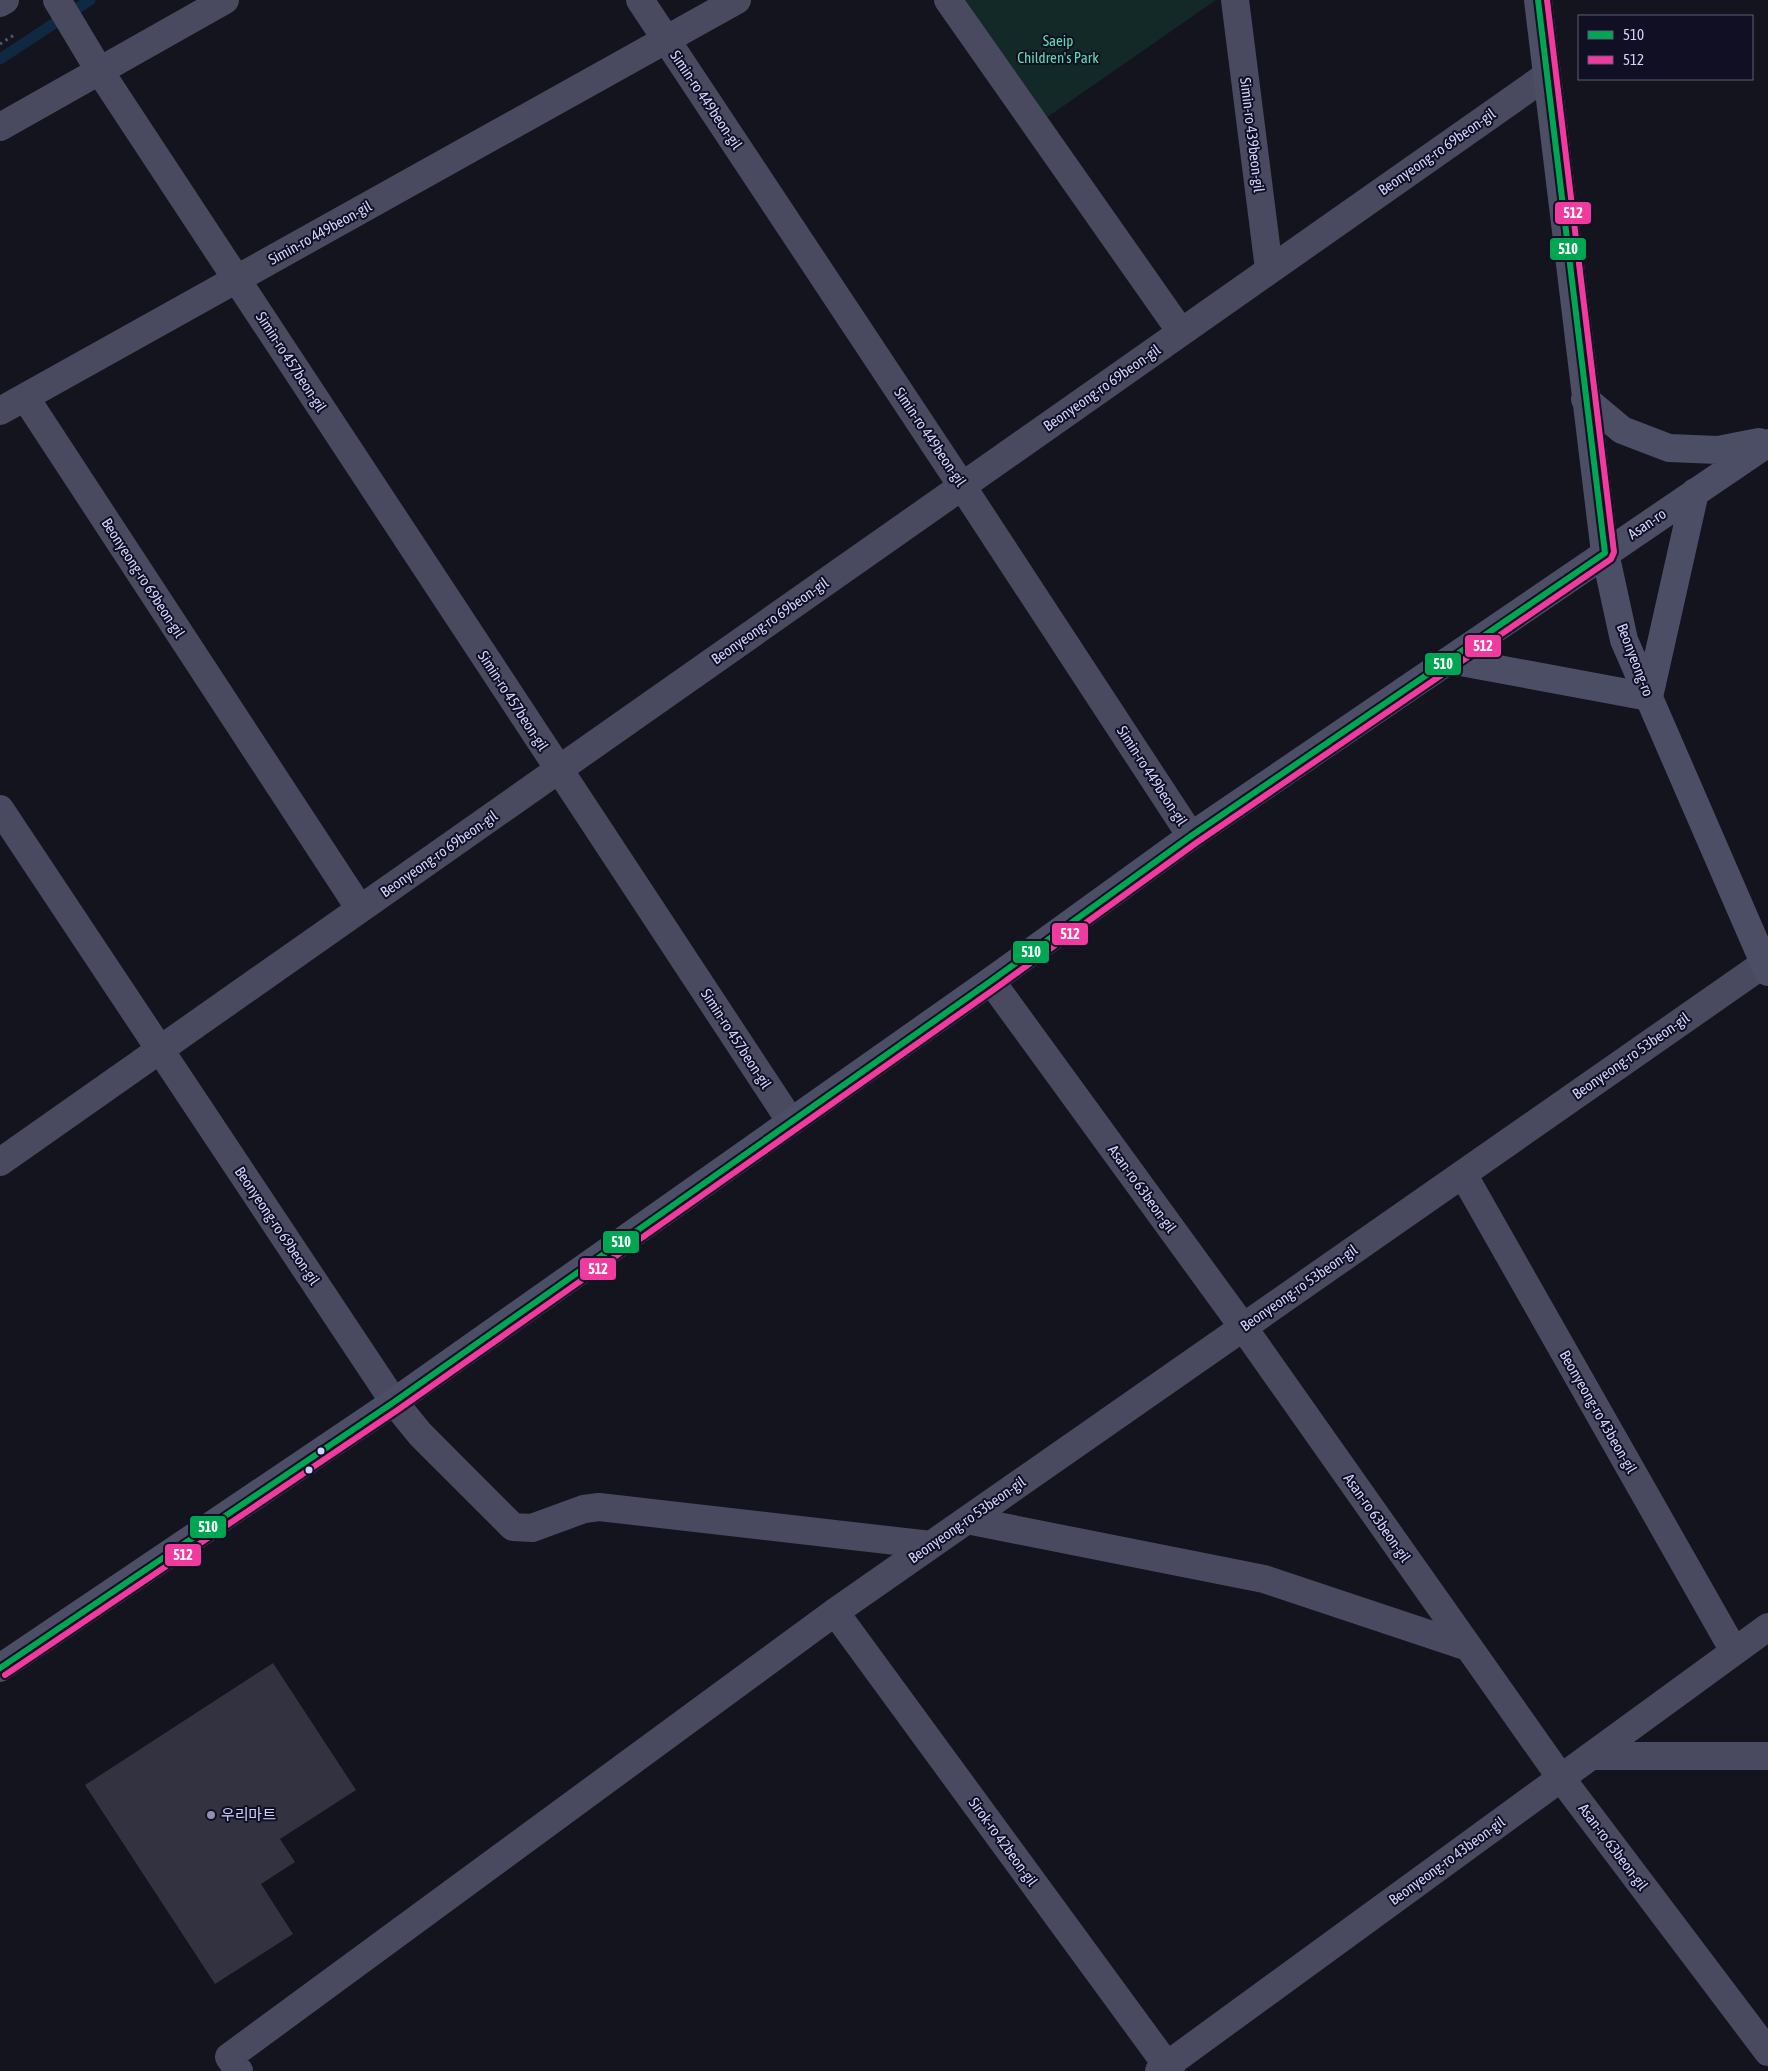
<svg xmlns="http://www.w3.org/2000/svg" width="1768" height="2071" font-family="'Asap Condensed','Noto Sans KR',sans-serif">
  <rect width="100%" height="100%" fill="#14141e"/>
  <path fill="#122927" d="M965 0H1216L1046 118Z"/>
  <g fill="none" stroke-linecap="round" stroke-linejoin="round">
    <path stroke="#102942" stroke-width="11" d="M0 59 90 0"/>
  </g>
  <path fill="#323240" d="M273 1663 356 1790 280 1839 295 1862 261 1884 293 1934 215 1984 85 1785Z"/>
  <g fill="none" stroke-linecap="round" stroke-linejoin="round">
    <path stroke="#4a5a64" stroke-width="3" stroke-dasharray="2.5 4" stroke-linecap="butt" d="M0 44 14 35"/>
    <path stroke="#494a5f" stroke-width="28" d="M640 0 962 486 1191 836
      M948 0 1181 332
      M1235 0 1269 269
      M0 3 5 0
      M99 70 791 1122
      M0 127 225 0
      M25 397 360 909
      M0 411 737 0
      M0 809 394 1402 420 1434 513 1527 532 1528 584 1509 599 1507 931 1545
      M991 981 1243 1327 1561 1778 1768 2052
      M0 1162 1546 76
      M1463 1174 1734 1651
      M967 1520 1264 1579 1468 1647
      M835 1612 1171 2071
      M1591 1756H1768
      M239 2071 229 2057 835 1612 1768 961
      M1159 2071 1768 1627"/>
    <path stroke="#4b4e65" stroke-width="28" d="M1538 0 1605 553 1624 640 1768 972
      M1585 399 1622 430 1669 448 1718 450 1759 442
      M1450 660 1649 697 1695 492
      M0 1668 394 1402 991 981 1191 836 1768 443"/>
    <path stroke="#494a5f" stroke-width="28" d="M57 0 99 70"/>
    <g stroke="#100f23" stroke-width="10">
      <path id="bus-1" d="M0 1668 394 1402 991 981 1191 836 1605 553 1538 0"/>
    </g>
    <g stroke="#100f23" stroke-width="10">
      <path id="bus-2" d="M5 1675 399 1409 996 988 1196 843 1611 559 1614 552 1547 0"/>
    </g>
    <use href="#bus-1" stroke="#00a651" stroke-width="6"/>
    <use href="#bus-2" stroke="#f13a9d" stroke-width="6"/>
  </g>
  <g fill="#d2d3fd" stroke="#100f23" stroke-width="2">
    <circle cx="321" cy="1451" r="4.5"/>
    <circle cx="309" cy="1470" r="4.5"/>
  </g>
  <circle fill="#9090af" stroke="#100f23" stroke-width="2" cx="211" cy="1815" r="5"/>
  <g text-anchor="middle" stroke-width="4" stroke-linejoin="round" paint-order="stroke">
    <g font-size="15" fill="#61daad" stroke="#100f23">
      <text x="1058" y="46">Saeip<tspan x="1058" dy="17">Children's Park</tspan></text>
    </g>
    <g font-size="15" fill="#d2d3fd" stroke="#100f23">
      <text transform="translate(706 100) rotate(56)" y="5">Simin-ro 449beon-gil</text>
      <text transform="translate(1252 135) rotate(83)" y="5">Simin-ro 439beon-gil</text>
      <text transform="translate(1437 152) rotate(-35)" y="5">Beonyeong-ro 69beon-gil</text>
      <text transform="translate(320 233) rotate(-29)" y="5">Simin-ro 449beon-gil</text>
      <text transform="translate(291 362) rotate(57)" y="5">Simin-ro 457beon-gil</text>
      <text transform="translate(1102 388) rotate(-35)" y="5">Beonyeong-ro 69beon-gil</text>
      <text transform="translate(930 437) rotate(56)" y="5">Simin-ro 449beon-gil</text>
      <text transform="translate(1647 524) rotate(-34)" y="5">Asan-ro</text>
      <text transform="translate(143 578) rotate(57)" y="5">Beonyeong-ro 69beon-gil</text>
      <text transform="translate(770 621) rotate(-35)" y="5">Beonyeong-ro 69beon-gil</text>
      <text transform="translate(1635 660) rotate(69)" y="5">Beonyeong-ro</text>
      <text transform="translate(513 701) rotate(57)" y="5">Simin-ro 457beon-gil</text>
      <text transform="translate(1152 776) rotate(57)" y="5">Simin-ro 449beon-gil</text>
      <text transform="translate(439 854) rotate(-35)" y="5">Beonyeong-ro 69beon-gil</text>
      <text transform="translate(736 1039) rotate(57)" y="5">Simin-ro 457beon-gil</text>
      <text transform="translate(1631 1056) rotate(-35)" y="5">Beonyeong-ro 53beon-gil</text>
      <text transform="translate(1142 1189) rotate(54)" y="5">Asan-ro 63beon-gil</text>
      <text transform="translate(277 1226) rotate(56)" y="5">Beonyeong-ro 69beon-gil</text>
      <text transform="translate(1299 1288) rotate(-35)" y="5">Beonyeong-ro 53beon-gil</text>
      <text transform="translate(1598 1412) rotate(60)" y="5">Beonyeong-ro 43beon-gil</text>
      <text transform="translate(1377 1518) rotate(55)" y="5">Asan-ro 63beon-gil</text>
      <text transform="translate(967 1520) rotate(-35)" y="5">Beonyeong-ro 53beon-gil</text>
      <text transform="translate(1003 1842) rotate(54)" y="5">Sirok-ro 42beon-gil</text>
      <text transform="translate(1613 1847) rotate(53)" y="5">Asan-ro 63beon-gil</text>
      <text transform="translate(1447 1861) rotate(-36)" y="5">Beonyeong-ro 43beon-gil</text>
    </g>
    <g font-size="15" fill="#d2d3fd" stroke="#100f23" text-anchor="start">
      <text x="221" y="1820">우리마트</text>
    </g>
  </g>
  <g stroke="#100f23" stroke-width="2">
    <rect x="1554" y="201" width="38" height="24" rx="5" fill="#f13a9d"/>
    <rect x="1549" y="237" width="38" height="24" rx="5" fill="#00a651"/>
    <rect x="1464" y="634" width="38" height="24" rx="5" fill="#f13a9d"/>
    <rect x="1424" y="652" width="38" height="24" rx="5" fill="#00a651"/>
    <rect x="1051" y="922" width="38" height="24" rx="5" fill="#f13a9d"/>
    <rect x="1012" y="940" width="38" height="24" rx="5" fill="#00a651"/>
    <rect x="602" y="1230" width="38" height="24" rx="5" fill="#00a651"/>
    <rect x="579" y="1257" width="38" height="24" rx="5" fill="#f13a9d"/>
    <rect x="189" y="1515" width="38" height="24" rx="5" fill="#00a651"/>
    <rect x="164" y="1543" width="38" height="24" rx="5" fill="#f13a9d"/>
  </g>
  <g font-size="14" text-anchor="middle" font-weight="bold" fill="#fff">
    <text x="1573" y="218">512</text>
    <text x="1568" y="254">510</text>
    <text x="1483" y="651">512</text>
    <text x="1443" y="669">510</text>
    <text x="1070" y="939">512</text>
    <text x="1031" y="957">510</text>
    <text x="621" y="1247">510</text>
    <text x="598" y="1274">512</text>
    <text x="208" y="1532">510</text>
    <text x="183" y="1560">512</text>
  </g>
  <rect x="1578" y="15" width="175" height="65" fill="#100f23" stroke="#5e5d7a"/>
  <rect x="1588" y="31" width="25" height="8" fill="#00a651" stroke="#5e5d7a"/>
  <text x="1623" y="40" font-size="15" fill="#d2d3fd">510</text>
  <rect x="1588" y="56" width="25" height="8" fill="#f13a9d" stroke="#5e5d7a"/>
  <text x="1623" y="65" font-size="15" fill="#d2d3fd">512</text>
</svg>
